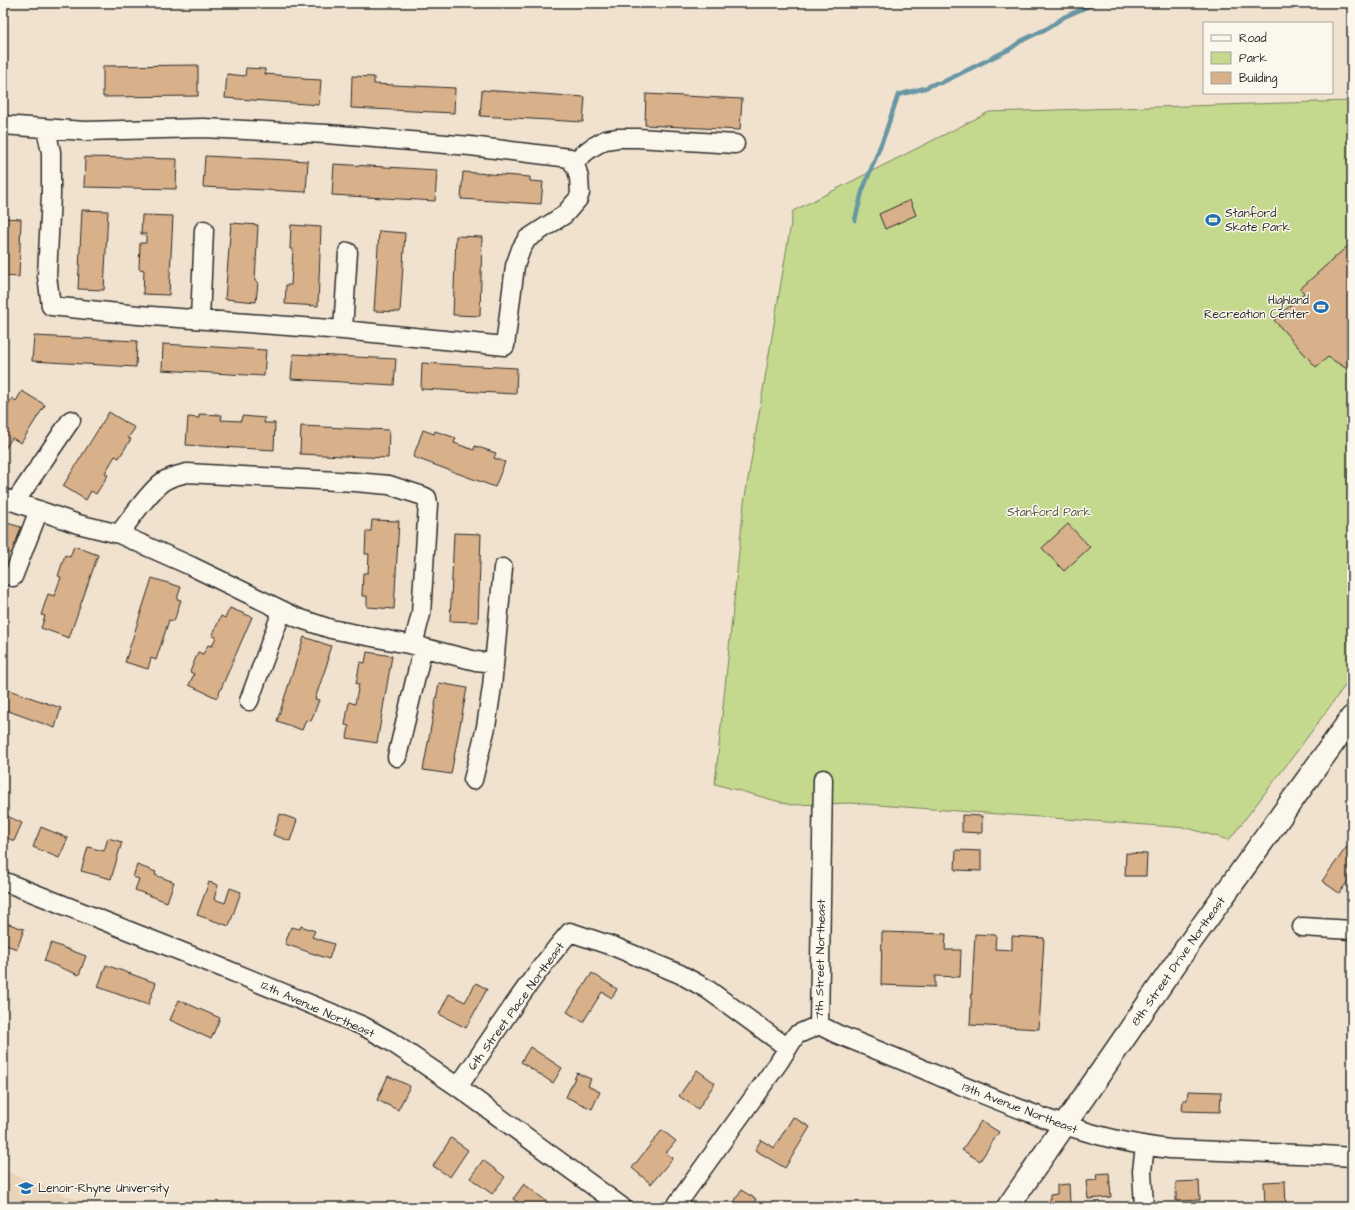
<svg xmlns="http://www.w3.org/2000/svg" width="1355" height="1210" font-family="'Architects Daughter',sans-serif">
  <rect width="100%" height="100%" fill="#f0e2ce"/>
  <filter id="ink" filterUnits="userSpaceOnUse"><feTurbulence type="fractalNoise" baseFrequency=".025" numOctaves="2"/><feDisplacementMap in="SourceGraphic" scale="8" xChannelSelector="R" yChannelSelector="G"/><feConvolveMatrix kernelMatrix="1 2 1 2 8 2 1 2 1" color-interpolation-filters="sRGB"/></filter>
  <g filter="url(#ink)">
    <path fill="#e9d3b9" d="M3 1170 95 1207H3Z"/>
    <path fill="#c4d98e" stroke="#78825c" d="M1352 101V676L1298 750 1229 840 1187 828 851 803 791 805 715 784 744 503 793 211 989 112Z"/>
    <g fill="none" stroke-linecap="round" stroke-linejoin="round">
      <path stroke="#6896a2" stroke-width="4.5" d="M855 220 862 192 885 134 898 95 925 88 936 83H941L1010 49 1021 41 1048 28 1064 17 1096 3"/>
    </g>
    <path fill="#d8b089" stroke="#2b2b2b" d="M198 65V96L103 97V66Z
      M246 68 265 69V74L302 77V79L321 80 319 105 225 98 227 74 245 76Z
      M352 76 374 77V84L455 88 454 113 351 108Z
      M482 90 585 97 583 122 480 116Z
      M646 94 742 99 740 130 645 125Z
      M205 156 308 161 306 192 203 187Z
      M85 157 177 159 176 189 84 187Z
      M3 159 5 160 3 192Z
      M334 164 437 170 435 201 332 195Z
      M463 172 530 177V181L543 182 541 204 461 199Z
      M910 200 916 215 885 229 879 214Z
      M82 210 108 211 104 290 78 289Z
      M142 215 173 216 169 295 143 294 144 270 139 269 140 243H146V234H141Z
      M3 218 21 219 19 277 3 276Z
      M231 223 258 225 255 281 258 282 256 302 225 299Z
      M291 225 321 227 318 306 285 304 286 285H291L293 249H290Z
      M379 231 405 233 400 312 374 311Z
      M456 236 482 237 480 316 453 315Z
      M1352 242V372L1328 357 1316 367 1274 320 1304 293 1300 289Z
      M34 336 137 341 136 367 32 361Z
      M163 344 266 350 264 376 162 370Z
      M293 354 396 359 394 385 291 379Z
      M422 363 517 368 516 394 421 389Z
      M22 391 45 405 21 443 12 438 3 452V413L12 398 16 401Z
      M109 412 135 428 128 438 131 439 119 458 115 456 105 473 108 475 96 494 91 491 86 500 63 486Z
      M199 414 222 415 221 420 241 421 242 416 265 418 264 423H275L274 450 186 445 188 417 199 418Z
      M301 426 389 430 388 458 300 454Z
      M423 430 434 434 435 431 456 438 454 443 474 450 475 446 496 453 494 458 505 462 495 487 413 457Z
      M372 520 399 521 394 609 367 607V596H362L363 573H368L369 554H365L366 531H371Z
      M3 522 21 527 13 554 3 551Z
      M1068 524 1090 547 1064 571 1042 548Z
      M454 533 481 534 478 622 450 621Z
      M74 546 98 555 69 638 41 628 45 616 41 615 48 594 54 596 61 577 58 576 65 555 70 557Z
      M152 578 181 587 177 599 181 600 174 621 169 620 156 660 151 658 148 669 125 662Z
      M230 608 252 617 217 698 189 685 194 674 190 672 198 652 203 654 208 645 212 646 216 637 212 636 221 616 225 618Z
      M304 637 331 646 327 658H329L315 699 319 700 311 721 306 720 302 730 277 721Z
      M367 652 392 656 377 743 347 738 349 726 345 725 349 702 355 704 359 684H356L360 662 365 663Z
      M439 683 467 688 451 774 423 770Z
      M3 688 61 708 55 728 3 709Z
      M3 814 22 823 14 841 3 836Z
      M280 814 297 820 290 841 273 835Z
      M962 815 982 816V833L962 832Z
      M41 827 68 838 59 858 33 847Z
      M108 838 122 842 111 879 81 871 88 847 104 851Z
      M1351 841 1352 842V876L1339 893 1322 881Z
      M956 850 981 851V871L955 870Z
      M1126 853 1147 854 1146 876H1125Z
      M137 865 156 872 155 875 174 882 167 902 135 890 139 879 133 877Z
      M209 882 218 885 214 899 225 903 230 888 241 892 229 926 197 915Z
      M3 922 24 929 17 949 3 944Z
      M301 926 315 931 312 937 334 944 329 959 285 944 291 927 300 929Z
      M882 932 946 934 945 950H961L960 977 935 976V987L881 985Z
      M975 934 996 935 995 949 1012 950V936L1044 938 1039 1029 970 1025Z
      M51 943 86 956 79 975 44 961Z
      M106 965 156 983 148 1005 98 987Z
      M592 973 617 989 612 998 602 992 583 1022 567 1012Z
      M476 983 487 989 466 1028 439 1014 449 994 465 1002Z
      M179 1000 220 1018 211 1039 170 1020Z
      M530 1047 562 1068 553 1083 521 1062Z
      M697 1070 715 1083 698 1109 679 1096Z
      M577 1073 591 1079 588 1086 600 1092 592 1109 566 1097Z
      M388 1076 410 1086 398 1110 377 1100Z
      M1188 1091 1221 1092 1220 1112 1182 1111 1183 1100H1187Z
      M793 1117 810 1127 785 1168 755 1150 761 1140 774 1148Z
      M981 1121 999 1132 980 1161 962 1150Z
      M662 1130 676 1141 666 1153 673 1158 651 1184 632 1168Z
      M451 1138 468 1150 450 1177 433 1166Z
      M483 1160 505 1177 492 1194 470 1178Z
      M1109 1173 1111 1197 1088 1199 1086 1181 1097 1180 1096 1174Z
      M1199 1181 1200 1200 1176 1201V1182Z
      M1285 1181 1286 1207H1265L1264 1182Z
      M524 1184 554 1207H521L522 1205 513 1199Z
      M1069 1184 1070 1204 1050 1205V1195L1057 1194V1185Z
      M741 1190 756 1199 752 1207 732 1206Z"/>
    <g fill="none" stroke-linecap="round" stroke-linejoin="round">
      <g stroke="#2b2b2b" stroke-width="21">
        <path id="minor" d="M3 125 84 131 203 128 327 134 470 146 570 158 577 170 579 178 580 193 578 199 564 215 527 239 521 249 515 266 505 346 343 330 138 315 51 306 47 276 51 195V152L46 129
          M573 162 591 148 605 140 618 138H637L735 144
          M200 319 204 230
          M343 330 348 252
          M3 498 78 524 119 534C132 517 145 497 161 483 168 477 179 475 187 473L355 482 389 485 423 496 427 498 428 504 421 614 413 645
          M15 502 71 420
          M119 534 191 566 298 618 331 629 413 645 476 661 494 663
          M13 577 39 510
          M249 701 282 611
          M397 757 423 647
          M473 780 486 727 492 687 503 568
          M3 881 223 968 363 1026 390 1041 458 1087 622 1207
          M1302 927 1352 930
          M819 1025 837 1034C872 1048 907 1062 941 1077 1017 1108 1088 1140 1170 1149L1323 1155 1352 1157
          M819 1025 823 779
          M458 1087C494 1035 528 980 570 932L615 947 680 974 707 989 788 1048
          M675 1207 779 1062 796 1035 819 1025
          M1144 1207 1142 1171 1145 1146"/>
      </g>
      <g stroke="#2b2b2b" stroke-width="25">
        <path id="major" d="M1008 1207 1189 944 1352 717"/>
      </g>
      <use href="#minor" stroke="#fbf7ec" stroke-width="18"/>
      <use href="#major" stroke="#fbf7ec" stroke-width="22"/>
    </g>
  </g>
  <defs>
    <g id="stadium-bare" transform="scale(1.2)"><path d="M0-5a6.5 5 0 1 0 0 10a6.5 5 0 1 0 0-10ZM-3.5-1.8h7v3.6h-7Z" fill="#1f6fb2" stroke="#fbf7ec" stroke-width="2.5" paint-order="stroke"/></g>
    <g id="university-bare" transform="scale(1.2)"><path d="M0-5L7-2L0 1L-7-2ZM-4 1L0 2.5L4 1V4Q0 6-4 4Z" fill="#1f6fb2" stroke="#fbf7ec" stroke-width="2.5" paint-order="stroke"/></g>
  </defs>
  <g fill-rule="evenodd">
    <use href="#stadium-bare" x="1213" y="220"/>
    <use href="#stadium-bare" x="1321" y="307"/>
    <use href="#university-bare" x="26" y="1188"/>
  </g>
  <g text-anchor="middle" stroke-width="3" stroke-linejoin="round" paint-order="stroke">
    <g font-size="12" fill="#2b2b2b" stroke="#fbf7ec" text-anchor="start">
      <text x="1225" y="217">Stanford<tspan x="1225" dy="14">Skate Park</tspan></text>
      <text x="1309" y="304" text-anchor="end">Highland<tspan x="1309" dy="14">Recreation Center</tspan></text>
      <text x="38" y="1192">Lenoir-Rhyne University</text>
    </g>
    <g font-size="12" fill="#515644" stroke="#fbf7ec">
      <text x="1049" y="516">Stanford Park</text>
    </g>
    <g font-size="12" fill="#2b2b2b" stroke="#fbf7ec">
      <text transform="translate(820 959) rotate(-89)" y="4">7th Street Northeast</text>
      <text transform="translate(1178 961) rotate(-55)" y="4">8th Street Drive Northeast</text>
      <text transform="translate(516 1006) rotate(-54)" y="4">6th Street Place Northeast</text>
      <text transform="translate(318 1009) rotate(24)" y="4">12th Avenue Northeast</text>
      <text transform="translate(1020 1108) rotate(21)" y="4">13th Avenue Northeast</text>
    </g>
  </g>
  <rect width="1355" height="1210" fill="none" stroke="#fbf7ec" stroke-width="16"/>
  <rect x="8" y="8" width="1339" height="1194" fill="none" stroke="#2b2b2b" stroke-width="1.5" filter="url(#ink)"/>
  <rect x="1203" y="22" width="130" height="72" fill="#fbf7ec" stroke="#a8a59f"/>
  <rect x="1211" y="35" width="20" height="6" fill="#fbf7ec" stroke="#a8a59f"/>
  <text x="1239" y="42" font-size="12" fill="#2b2b2b">Road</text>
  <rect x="1211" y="52" width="20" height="12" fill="#c4d98e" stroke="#a8a59f"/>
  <text x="1239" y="62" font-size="12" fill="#2b2b2b">Park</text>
  <rect x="1211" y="72" width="20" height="12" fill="#d8b089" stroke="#a8a59f"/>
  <text x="1239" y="82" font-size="12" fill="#2b2b2b">Building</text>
</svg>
